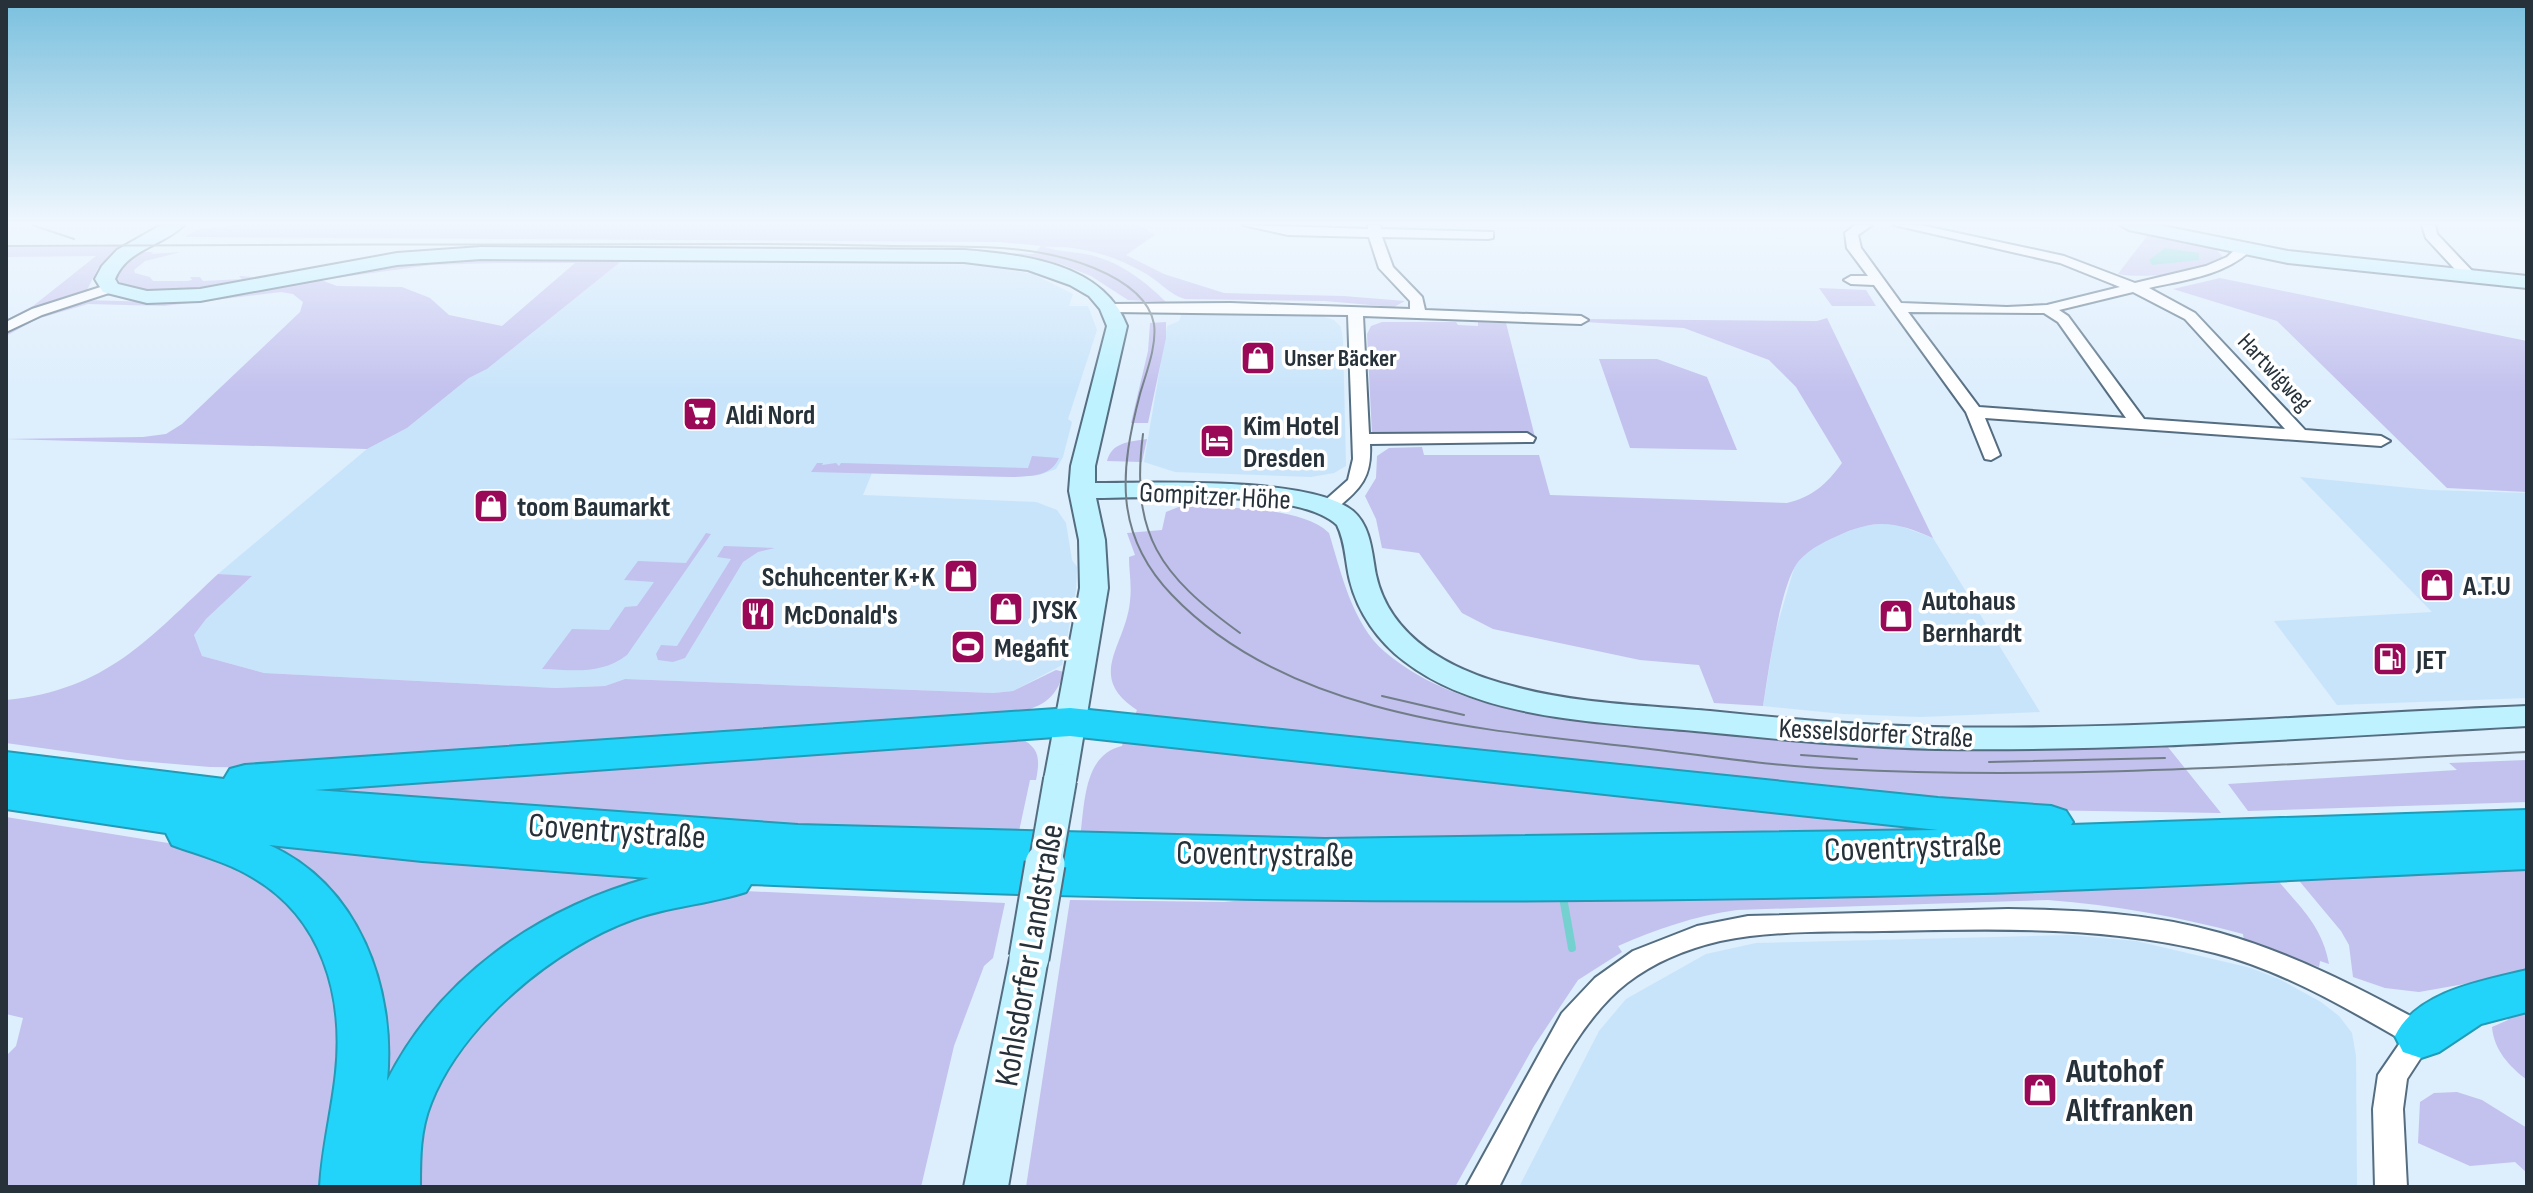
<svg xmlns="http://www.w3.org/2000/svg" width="2533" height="1193" font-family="'Sofia Sans Condensed',sans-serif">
  <rect width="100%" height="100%" fill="#ddeefc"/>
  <path fill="#c8e4fa" d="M629 255 953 260 1033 274 1073 294 1069 306H1088L1097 330 1068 419 1072 422 1063 457 1056 469 1039 475 1012 477 872 473 863 495 1036 502 1057 510 1066 523 1072 560 1077 567 1076 590 1062 665 1013 691 993 693 625 679 605 686 555 688 264 673 202 656 194 635 206 619 251 577 218 574 367 449 407 428 469 378 487 369Z
    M1182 313H1312L1334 320 1341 327 1343 340 1346 466 1334 473 1311 477 1175 472 1144 462 1167 326 1179 321Z
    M2300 477 2430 490 2527 493V698L2337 705 2274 621 2432 612Z
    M1892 523 1933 538 2040 712 1921 717 1843 714 1763 706 1775 633 1795 565 1813 546 1861 526Z
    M2069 935 2136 941 2251 968 2281 980 2321 1002 2339 1016 2352 1033 2356 1056 2357 1187H1519L1599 1031 1626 999 1706 954 1756 943Z"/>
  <path fill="#c3c1ee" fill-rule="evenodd" d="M236 225H1140L1155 235 1126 255 1164 274 1224 293 1343 296 1405 301 1394 307 1325 301 1185 299C1169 294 1162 284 1148 275 1117 256 1080 245 1044 247 1057 251 1073 252 1086 254 1117 260 1144 280 1166 302L1128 300 1091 276 1061 264 991 252 1033 254 1041 246 999 242 185 237 196 230Z
    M2149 233C2169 238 2213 238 2223 258 2205 274 2141 279 2118 274Z
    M130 246 98 268 87 290 6 324V320L33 306 96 256 6 257V247Z
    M137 252H153L151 254 181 252 145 261 134 270 135 273 150 277 153 281H187L192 280 190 277H200L203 281 242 279 239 276 254 277 257 280C224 286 139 307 116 278L117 270Z
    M629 255 487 369 469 378 407 428 367 449 6 439 143 437 166 434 182 424 300 312 303 302 293 294 281 292 164 306 88 304 37 319 6 336V332L35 316 83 300 158 302 427 259ZM497 263H575L502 326 449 315 430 298 402 287 337 286 321 280 431 265Z
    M2220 278 2527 341V492L2447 488 2277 321 2173 289Z
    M1819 288 1866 290 1876 306H1832Z
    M1827 318 1933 538C1899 523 1879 518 1844 533 1826 541 1811 547 1798 562 1780 585 1768 675 1763 706L1714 703 1699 665 1640 660 1493 629 1462 613 1419 553 1382 548 1376 519 1365 496 1376 478 1377 456 1389 448 1422 447 1424 455H1539L1550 495 1787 503C1812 497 1826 485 1842 463L1796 387 1769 360 1684 328 1585 322V319L1817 321Z
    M1166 322V338L1148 423H1131L1148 351 1150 323Z
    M1382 322H1456L1458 325 1478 326V322L1506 323 1535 437 1372 434 1367 334 1371 326Z
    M1599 359H1657L1707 377 1737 450 1630 448Z
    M1147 439 1142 462 1107 461C1112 442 1129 442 1147 439Z
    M1032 456 1059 458C1051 477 1030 476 1012 477L811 472 817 463H823L822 465 836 463 839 466 841 463 1028 468Z
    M1181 506C1221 508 1300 505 1329 533 1341 572 1352 624 1385 652 1460 715 1562 717 1655 727 1735 735 1816 743 1896 745 1985 747 2074 742 2163 741L2221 813 2024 810 1134 718 1137 710C1085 676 1126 646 1130 601 1132 586 1129 571 1129 557L1135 555 1127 533 1162 530 1166 512Z
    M706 533 711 534 627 655C601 675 573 670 542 669L572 629 609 630 625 607 637 606 654 582 624 580 638 561 686 563Z
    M724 546 775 548 758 552 743 562 685 658 673 662 658 660 656 654 661 645 677 646 731 559 717 557Z
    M218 574 252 576 206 619 194 635 202 656 264 673 555 688 605 686 625 679 993 693 1013 691 1056 670 1064 672C1053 709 1030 709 997 717L323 768 210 767 127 760 6 743V700C107 690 148 639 218 574Z
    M1020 738C1040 748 1040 759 1036 780H1030L1018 836C760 828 501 813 244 783Z
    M1124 738 2038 832 1478 841 1080 838C1085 804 1083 755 1122 746Z
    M2527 760V802L2248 811 2228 784 2457 770 2449 763Z
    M6 817 199 848 254 870 315 919 345 995 326 1187H6V1056L16 1046 23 1018 6 1014Z
    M259 839 689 874 580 916 384 1130 379 1049Z
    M2527 867V973L2419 992 2385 988 2353 977 2349 945 2341 931 2296 877Z
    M2274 876C2299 906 2322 925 2329 964L2320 961 2319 967 2244 941 2243 934C2179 917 2115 905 2048 900L1737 910C1694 916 1657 929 1618 946L1622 952 1578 980 1534 1046 1455 1187H1026L1070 900 1224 902 1316 893Z
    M745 891 1005 903 993 958 984 966 954 1046 921 1187H412L424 1093 510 980 627 914Z
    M2527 1001V1080C2509 1066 2494 1050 2492 1027L2508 1020 2502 1009Z
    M2457 1092 2482 1100 2527 1128V1173L2515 1162 2470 1166 2418 1143 2420 1102 2434 1093Z"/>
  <path fill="#75d1d0" d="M2165 248 2199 253V260L2152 265 2149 260Z"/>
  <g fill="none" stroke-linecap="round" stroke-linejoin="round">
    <path stroke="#75d1d0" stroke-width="8" d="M1564 903 1572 948"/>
    <g stroke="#546d81" stroke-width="4">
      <path id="street" d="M1243 225 1368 229V225H1380L1381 229 1493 232V238L1488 239 1382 237 1393 267 1422 297 1425 310 1581 316 1588 320 1581 324 1363 316 1369 434 1527 433 1535 438 1533 442 1370 444C1372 480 1359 489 1334 511H1322L1319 507 1322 503 1348 480 1353 459 1348 315 1112 312 1105 308 1112 304 1230 303 1410 309V301L1379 268 1369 237 1288 235Z
        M1855 225H1872L1858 235 1861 248 1901 303 2007 307 2047 305 2120 287 2060 263 1894 225H1920L2064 256 2135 283 2206 266 2227 257 2239 246H2249V252C2222 276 2183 280 2149 288L2195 313 2305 430 2381 436 2390 441 2381 446 1985 418 2000 455 1991 460 1985 459 1966 412 1874 285 1851 284 1844 280 1851 276H1868L1847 248 1845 233ZM2133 292 2185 319 2285 429 2144 419 2068 316 2059 310ZM1908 312 2044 313 2058 322 2126 418 1979 407Z
        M2422 225H2435L2437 234 2474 273V279H2464L2426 238Z
        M110 284 115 285V291L42 315 6 332V322L32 309Z
        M2008 909C2080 910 2151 913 2220 933 2295 954 2363 990 2431 1027L2435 1036 2407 1079 2403 1109 2407 1187H2375L2373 1109 2378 1075 2402 1040C2343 1006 2281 970 2215 953 2106 925 1995 929 1883 931 1829 932 1773 930 1720 941 1686 949 1654 962 1627 983 1570 1027 1532 1123 1499 1187H1466L1562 1013 1595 978 1633 951 1697 926 1748 916Z"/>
    </g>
    <g stroke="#546d81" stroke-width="4">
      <path id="secondary" d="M161 225H184C163 246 127 249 115 279L118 284 147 291 200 289 397 253 481 247 964 250C1024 255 1103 263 1127 326L1095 466V483C1152 483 1310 476 1353 511 1371 526 1372 554 1376 575 1390 639 1453 671 1512 686 1576 704 1644 705 1710 711 1785 719 1859 725 1934 727 2131 731 2330 714 2527 706V726C2331 736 2133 752 1936 749 1852 747 1768 738 1684 730 1595 722 1477 718 1404 661 1378 641 1358 613 1350 581 1345 562 1346 543 1337 525 1298 488 1150 498 1096 498L1105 540 1108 588 1076 780 1072 788 1060 792 1048 788 1044 780 1080 588 1079 540 1069 491 1071 466 1107 326 1100 309 1089 296 1070 285 1028 270 964 262 481 259 397 265 200 301 147 303 103 292 95 279 102 266 117 250Z
        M2120 225H2158L2288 251 2527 276V288L2288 263 2129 230Z
        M1029 943 1042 947 1048 958 1008 1187H964L1010 958 1016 947Z"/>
    </g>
    <g stroke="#239ab6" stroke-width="4">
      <path id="highway" d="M1070 708 1938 798 2051 806 2066 811 2073 822 2071 825 2527 810V869C2346 877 2164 887 1983 893 1573 905 1161 903 751 884L746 892C709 904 670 906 634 919 555 947 462 1024 431 1103 420 1130 420 1158 420 1187H320C322 1148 332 1111 336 1072 344 995 322 917 252 877 227 862 199 855 172 845L166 833 6 809V752L224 779 230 769 245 765ZM1070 736 1938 830 1325 839 798 825 315 790ZM269 845 422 861 649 878C538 909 440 976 387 1081 396 988 359 885 269 845Z
        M2527 970V1012L2481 1024 2439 1052 2421 1058 2403 1052 2395 1036C2417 991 2482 981 2527 970Z"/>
    </g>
    <use href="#street" fill="#fff" fill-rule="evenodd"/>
    <use href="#secondary" fill="#bdf2fe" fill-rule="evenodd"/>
    <use href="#highway" fill="#22d3fa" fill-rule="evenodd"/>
    <path stroke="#717e88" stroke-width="2" d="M32 225 74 239
      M6 246C255 246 503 243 752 244 800 244 847 245 895 246 961 247 1031 242 1094 268 1118 278 1149 296 1154 324 1157 346 1146 373 1140 394 1120 470 1113 534 1172 595 1285 713 1472 729 1625 746 1696 754 1768 766 1839 769 2068 781 2298 763 2527 752
      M1143 434C1130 535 1160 575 1240 633
      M1382 696 1464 715
      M1801 755 1857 759
      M1989 762 2165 758"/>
    <g stroke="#546d81" stroke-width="36" stroke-linecap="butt">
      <path id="secondary-bridge-far1" d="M1045 866 1060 780"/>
    </g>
    <g stroke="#546d81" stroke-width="43" stroke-linecap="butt">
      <path id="secondary-bridge" d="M1029 958 1045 864"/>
    </g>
    <use href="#secondary-bridge-far1" stroke="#bdf2fe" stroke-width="32"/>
    <use href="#secondary-bridge" stroke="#bdf2fe" stroke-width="39"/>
  </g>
  <linearGradient id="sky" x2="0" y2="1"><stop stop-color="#7ac0de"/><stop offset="0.57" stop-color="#f0f7fe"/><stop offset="1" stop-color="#f0f7fe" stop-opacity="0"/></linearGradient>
  <rect width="2533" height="392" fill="url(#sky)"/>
  <defs>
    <g id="shop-square" transform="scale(1.8)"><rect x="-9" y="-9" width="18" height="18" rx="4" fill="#9a0858" stroke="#fff"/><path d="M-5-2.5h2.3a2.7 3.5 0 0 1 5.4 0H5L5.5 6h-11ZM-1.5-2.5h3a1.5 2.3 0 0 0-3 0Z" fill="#fff"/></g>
    <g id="supermarket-square" transform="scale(1.8)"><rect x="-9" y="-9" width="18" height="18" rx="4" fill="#9a0858" stroke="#fff"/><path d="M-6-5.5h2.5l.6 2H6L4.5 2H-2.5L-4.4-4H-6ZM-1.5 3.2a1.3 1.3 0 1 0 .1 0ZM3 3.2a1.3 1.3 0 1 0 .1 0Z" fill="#fff"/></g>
    <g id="hotel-square" transform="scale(1.8)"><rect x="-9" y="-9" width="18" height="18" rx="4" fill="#9a0858" stroke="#fff"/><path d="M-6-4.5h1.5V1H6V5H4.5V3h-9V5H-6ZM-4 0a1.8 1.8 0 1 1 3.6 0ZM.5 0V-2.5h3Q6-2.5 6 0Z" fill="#fff"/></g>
    <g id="restaurant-square" transform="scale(1.8)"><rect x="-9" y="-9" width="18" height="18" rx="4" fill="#9a0858" stroke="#fff"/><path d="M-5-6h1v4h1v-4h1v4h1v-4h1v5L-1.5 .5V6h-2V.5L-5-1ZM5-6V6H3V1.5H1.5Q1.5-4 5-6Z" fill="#fff"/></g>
    <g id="stadium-square" transform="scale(1.8)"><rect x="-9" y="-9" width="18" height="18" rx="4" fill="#9a0858" stroke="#fff"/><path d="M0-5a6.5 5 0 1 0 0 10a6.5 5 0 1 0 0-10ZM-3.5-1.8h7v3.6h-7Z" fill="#fff"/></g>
    <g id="fuel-square" transform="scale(1.8)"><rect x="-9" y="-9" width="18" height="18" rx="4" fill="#9a0858" stroke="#fff"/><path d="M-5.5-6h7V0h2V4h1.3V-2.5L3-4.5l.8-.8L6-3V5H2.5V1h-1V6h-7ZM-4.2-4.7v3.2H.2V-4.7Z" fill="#fff"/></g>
  </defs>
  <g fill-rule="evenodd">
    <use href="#shop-square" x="1258" y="358"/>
    <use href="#supermarket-square" x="700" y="414"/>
    <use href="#hotel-square" x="1217" y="441"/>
    <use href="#shop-square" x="491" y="506"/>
    <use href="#shop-square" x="961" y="576"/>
    <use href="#shop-square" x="2437" y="585"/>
    <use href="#shop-square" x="1006" y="609"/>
    <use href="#restaurant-square" x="758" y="614"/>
    <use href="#shop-square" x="1896" y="616"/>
    <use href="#stadium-square" x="968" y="647"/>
    <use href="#fuel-square" x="2390" y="659"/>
    <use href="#shop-square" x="2040" y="1090"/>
  </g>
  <g text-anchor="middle" stroke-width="7" stroke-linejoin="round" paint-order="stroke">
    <g font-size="24" font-weight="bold" fill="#263139" stroke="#fff" text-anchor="start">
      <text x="1284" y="366">Unser Bäcker</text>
    </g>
    <g font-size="24" fill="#263139" stroke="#fff">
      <text transform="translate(2275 372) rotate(47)" y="8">Hartwigweg</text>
    </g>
    <g font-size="28" font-weight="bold" fill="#263139" stroke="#fff" text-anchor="start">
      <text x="726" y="424">Aldi Nord</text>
      <text x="1243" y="435">Kim Hotel<tspan x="1243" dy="32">Dresden</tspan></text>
      <text x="517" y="516">toom Baumarkt</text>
      <text x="935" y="586" text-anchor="end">Schuhcenter K+K</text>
      <text x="2463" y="595">A.T.U</text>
      <text x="1922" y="610">Autohaus<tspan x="1922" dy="32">Bernhardt</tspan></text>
      <text x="1032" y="619">JYSK</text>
      <text x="784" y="624">McDonald's</text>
      <text x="994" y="657">Megafit</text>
      <text x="2416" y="669">JET</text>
    </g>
    <g font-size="28" fill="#263139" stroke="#fff">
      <text transform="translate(1215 495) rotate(3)" y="10">Gompitzer Höhe</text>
      <text transform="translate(1876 732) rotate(3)" y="10">Kesselsdorfer Straße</text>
    </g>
    <g font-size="34" fill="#263139" stroke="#fff">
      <text transform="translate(617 830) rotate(4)" y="12">Coventrystraße</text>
      <text transform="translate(1913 846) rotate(-2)" y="12">Coventrystraße</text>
      <text transform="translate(1265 853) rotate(1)" y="12">Coventrystraße</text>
      <text transform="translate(1028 955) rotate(-80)" y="12">Kohlsdorfer Landstraße</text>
    </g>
    <g font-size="34" font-weight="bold" fill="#263139" stroke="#fff" text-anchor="start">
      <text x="2066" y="1082">Autohof<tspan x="2066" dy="39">Altfranken</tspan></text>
    </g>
  </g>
  <rect width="2533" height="1193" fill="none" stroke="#263139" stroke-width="16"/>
</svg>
